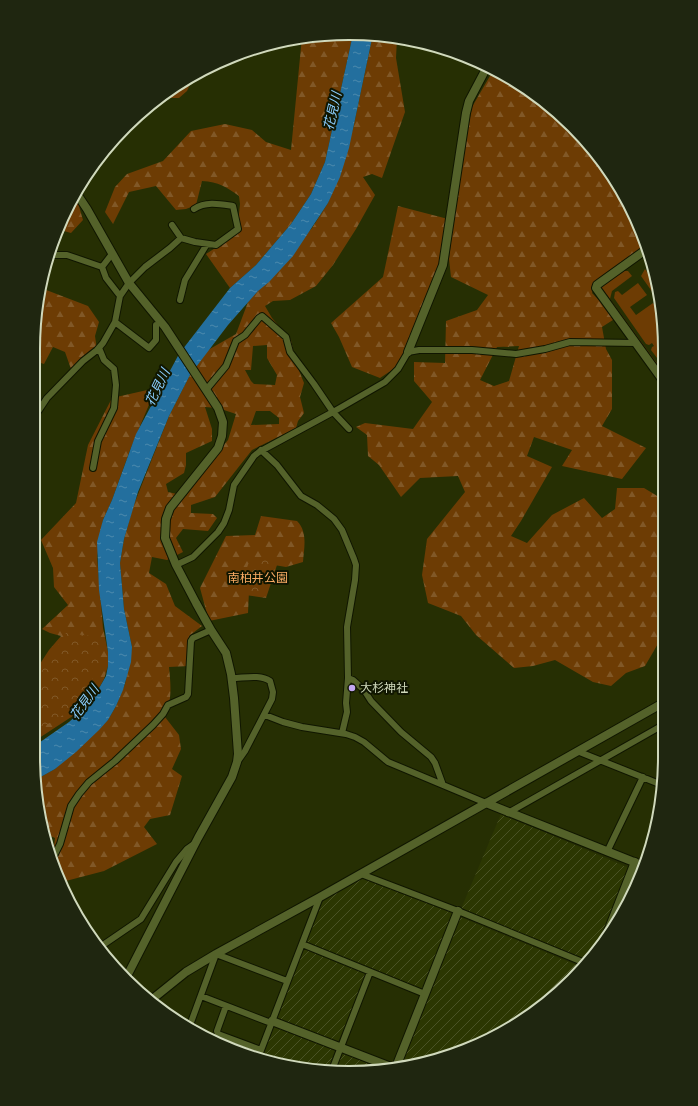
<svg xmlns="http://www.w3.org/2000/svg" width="698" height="1106" font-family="'IBM Plex Sans','Noto Sans JP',sans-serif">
  <defs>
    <pattern id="industrial-furrows" width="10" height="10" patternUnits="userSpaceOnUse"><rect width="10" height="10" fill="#2c3702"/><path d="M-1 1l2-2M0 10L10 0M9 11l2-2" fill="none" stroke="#4a5325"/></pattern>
    <pattern id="forest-firs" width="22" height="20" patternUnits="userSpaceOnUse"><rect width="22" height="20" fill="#6d3c04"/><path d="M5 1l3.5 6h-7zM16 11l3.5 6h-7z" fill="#815827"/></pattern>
    <pattern id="park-crowns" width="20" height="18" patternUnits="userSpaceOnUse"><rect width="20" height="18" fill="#6d3c04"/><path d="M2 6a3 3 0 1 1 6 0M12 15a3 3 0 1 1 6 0" fill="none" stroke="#815827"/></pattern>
    <pattern id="water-ripples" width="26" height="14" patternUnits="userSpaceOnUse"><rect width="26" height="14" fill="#236f9e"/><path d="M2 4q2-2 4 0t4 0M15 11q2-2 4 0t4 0" fill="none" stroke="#4c8aad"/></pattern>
  </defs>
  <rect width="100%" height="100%" fill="#262f03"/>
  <path fill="url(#industrial-furrows)" d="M501 814 629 868 595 953 588 960 461 909Z
    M363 877 453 912 423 989 306 943 324 899Z
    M460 917 581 967 525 1020 431 1062 400 1066Z
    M302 948 366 974 338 1042 276 1019Z
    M272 1026 335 1050 328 1070 260 1058Z
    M342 1053 382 1069 349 1073 335 1071Z"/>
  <path fill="#6d3c04" d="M645 269 657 286 660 303 641 276Z
    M622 271H628L632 276 612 291 610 299 664 373V377L602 291V285Z
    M638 283 647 295 630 307 636 315 653 303 662 316 664 328V358L661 360 657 358 651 350 652 347 654 346 652 343 649 345 646 344 614 298 615 292 618 291 622 295Z"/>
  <path fill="url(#forest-firs)" fill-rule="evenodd" d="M353 34 325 162 311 194 291 224 256 265 230 288 206 254 237 234 240 204 239 196C226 187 219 182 202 181L196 205 186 209 176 210 156 186 129 192 113 224 105 212 115 187 127 174 163 161 191 131 225 124 252 130 266 142 291 150 302 37 308 36Z
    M373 34 397 38 396 58 405 112 382 178 372 174 363 177 375 195 356 229 333 265 316 286 290 300 273 301 265 306 272 318 291 340 296 363 304 383 300 397 304 413 298 421 296 428 252 450 215 497 191 505V513L213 514 217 518 208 531 183 529 176 538 183 552 167 560 152 557 149 573 166 584 175 606 202 626 189 636V666L169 667C171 686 172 700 165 717L179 735 181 749 172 769 182 776 170 815 150 819 144 827 157 844 104 871 62 882 52 862 55 838 48 835 46 836 37 779 55 769 108 720 116 706 125 684 132 647 124 609 120 563 124 539 133 507 169 416 190 375 208 350 236 334 248 302 312 228 328 203 353 129ZM267 345V358L277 375 275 385 254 384 251 381 245 370H251L253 346ZM205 407 218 408 236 414 228 440 197 477 186 496 168 492 166 484 184 473 186 465V453L212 441V429ZM256 411H270L279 418V424L251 425Z
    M494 69 542 98 587 141 632 209 647 247 595 284 592 293 616 318 602 327 606 349 612 360V409L602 426 646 448 622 479 562 466 572 450 534 437 527 456 552 467 521 521 511 536 527 543 552 515 584 498 602 518 615 509 617 488H644L664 500 663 635 645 666 626 673 611 686 593 682 555 660 533 666 514 668 476 635 461 616 428 603 422 575 427 539 465 492 458 476 420 478 401 497 379 465 368 456 367 435 356 427 365 423 413 429 432 402 414 381V362L445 363 446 321 477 310 488 295 451 277 449 259 458 182 472 107ZM519 346 509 381 494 386 480 380 497 347Z
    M199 71 191 82 187 91 179 98H169L163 95 191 75Z
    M76 196 83 220 71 233 57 229Z
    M398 206 448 219 439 270 398 366 380 378 352 367 339 337 331 323 383 277Z
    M41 288 88 306 99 322 95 336 97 350 82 357 71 369 65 352 53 347 44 364 35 361 36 308Z
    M156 388 130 450 112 500 103 520 97 557 103 628 108 652V666L104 679 98 690 85 708 33 742 34 673 49 650 61 636 50 633 42 629 68 605 54 587 53 568 41 540 76 503 88 445 112 398Z
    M261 516 297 521C308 532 304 548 303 562L286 567 262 563 250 569 248 613 209 621 200 588 226 536 255 535Z"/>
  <path fill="url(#park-crowns)" d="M251 556 278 562 266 598 238 594Z
    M66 633 100 637V665L80 701 58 719 33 731V685Z"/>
  <path fill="url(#water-ripples)" d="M353 34H373L349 148 340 177 328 203 293 256 269 282 258 291 228 325 190 375 169 416 138 492 124 539 120 563 124 609 132 647 131 662 123 690 116 706 108 720 99 730 76 752 55 769 37 779 33 757V747L69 722 85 708 98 690 106 676 108 666V652L99 590 97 542 103 520 112 500 136 434 179 354 230 288 256 265 291 224 311 194 325 162Z"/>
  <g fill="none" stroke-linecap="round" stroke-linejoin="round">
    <g stroke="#101600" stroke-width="8">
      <path id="minor" d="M172 225 181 238
        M112 254 102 267 106 278 120 296
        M50 255H67L102 267
        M180 300 185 280 207 244
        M115 322 149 348 156 340V325
        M206 390 226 366 236 341 245 335 259 318 262 316 286 337 290 352 314 384 333 412 349 429
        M35 416 47 398 83 361 97 350 103 343 115 322 120 296 129 283 145 267 170 248 181 238 195 242 216 245 238 229 233 206C220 204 206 201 194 209
        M261 450 277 465 301 496 317 505 334 519 342 530 354 559 356 565 355 580 347 627 348 678 353 680 364 690 371 701 401 732 431 757 435 763 443 785
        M93 468 98 441 114 408 116 385 114 369 104 360 99 348
        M176 565 193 557 218 532 224 523 229 510 234 485 254 456 259 452 333 412 385 382 398 369 408 352 419 350H472L516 354 545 349 570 342 636 343
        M232 678C244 678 260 674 270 681L273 692 272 699 245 751 238 761
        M265 715 283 722 302 727 346 734 355 737 364 742 388 762 486 803
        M342 733 347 712 346 703 348 678
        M577 751 662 785
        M508 813 663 725
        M607 852 643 777
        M51 862 60 844 71 806 79 794 89 782 115 761 153 725 163 714 168 705 186 697 188 694 191 641 193 638 211 630
        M361 874 458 911 585 963
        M302 944 425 994
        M100 947 141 919 176 862 187 849 194 844
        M201 996 271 1023
        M226 1006 217 1031 218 1034 261 1050
        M190 1025 216 954 287 981
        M258 1058 320 897
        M332 1070 370 972"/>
    </g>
    <g stroke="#101600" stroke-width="10">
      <path id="tertiary" d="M77 194 87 209 129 283 165 327 218 408 223 422 222 436 218 448 170 508 166 519 165 538 176 565 196 603 211 630 226 653 231 674 234 698 238 754 237 762 232 777 198 838 127 976
        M647 249 601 282 597 285 596 288 664 382
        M408 352 443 265 466 113 469 101 488 65
        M486 803 644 866
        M603 944 635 862
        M150 1001 186 972 216 954 320 897 663 703
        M272 1021 391 1067
        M396 1067 458 911"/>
    </g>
    <use href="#minor" stroke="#54622a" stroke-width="6"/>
    <use href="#tertiary" stroke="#54622a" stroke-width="8"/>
  </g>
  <circle fill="#c3a7f2" stroke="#101601" stroke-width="1.5" cx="352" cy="688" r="4"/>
  <g text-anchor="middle" stroke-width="4" stroke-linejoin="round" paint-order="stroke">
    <g font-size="12" fill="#fbac64" stroke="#101601">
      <text x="258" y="582">南柏井公園</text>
    </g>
    <g font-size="12" fill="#d0d9bc" stroke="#101601" text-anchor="start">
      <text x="360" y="692">大杉神社</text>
    </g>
    <g font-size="13" font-style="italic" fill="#8bcefe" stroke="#101601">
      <text transform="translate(332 111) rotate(-77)" y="5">花見川</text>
      <text transform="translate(157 387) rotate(-64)" y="5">花見川</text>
      <text transform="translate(84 702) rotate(-54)" y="5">花見川</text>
    </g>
  </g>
  <path d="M0 0H698V1106H0ZM349 40H349A309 309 0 0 1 658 349V757A309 309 0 0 1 349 1066H349A309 309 0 0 1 40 757V349A309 309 0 0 1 349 40Z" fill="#1f2610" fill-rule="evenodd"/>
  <path fill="none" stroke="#d0d9bc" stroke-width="2" d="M349 40H349A309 309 0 0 1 658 349V757A309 309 0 0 1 349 1066H349A309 309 0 0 1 40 757V349A309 309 0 0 1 349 40Z"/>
</svg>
